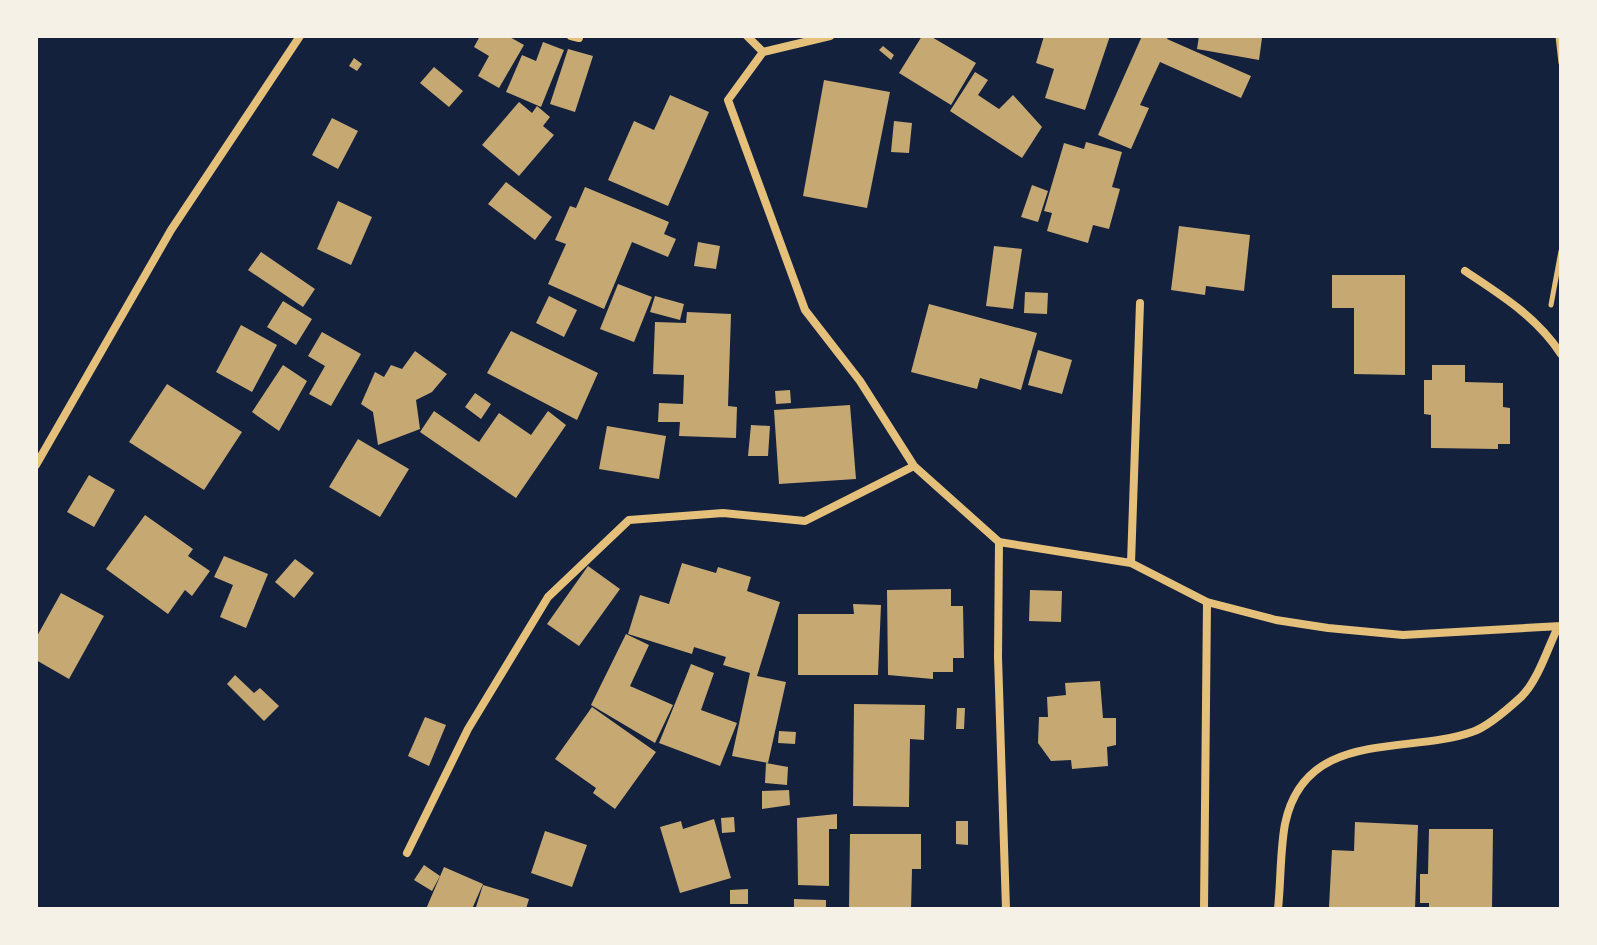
<svg xmlns="http://www.w3.org/2000/svg" width="1597" height="945" font-family="'Source Sans 3',sans-serif">
  <rect width="100%" height="100%" fill="#14213d"/>
  <path fill="#c6a872" d="M480 36H508L524 45 499 88 478 76 489 56 474 47Z
    M922 36H930L976 63 951 105 899 73Z
    M1044 36H1110L1085 110 1045 98 1054 69 1036 63Z
    M1142 36H1169L1167 39 1251 76 1241 98 1160 62 1140 105 1149 108 1131 149 1098 135Z
    M1199 36 1262 38 1259 60 1197 49Z
    M543 42 564 50 541 107 506 92 522 55 536 61Z
    M883 46 894 55 891 60 879 50Z
    M568 49 593 56 575 112 550 104Z
    M354 58 362 64 357 71 349 66Z
    M434 67 463 91 449 107 420 83Z
    M975 72 988 80 978 95 999 109 1013 95 1042 127 1022 158 950 111Z
    M824 80 890 92 867 208 803 196Z
    M670 95 709 112 668 206 608 180 634 121 654 130Z
    M519 102 532 113 537 106 550 117 543 126 554 135 519 176 482 145Z
    M332 118 358 131 338 169 312 155Z
    M894 121 912 123 909 153 891 152Z
    M1086 142 1122 152 1112 187 1120 189 1109 229 1093 225 1088 243 1047 231 1052 213 1044 211 1064 143 1084 149Z
    M506 182 552 217 535 240 488 204Z
    M1032 185 1048 191 1038 222 1021 217Z
    M585 187 669 222 664 234 676 239 668 257 632 242 604 309 548 284 566 244 555 240 570 206 576 208Z
    M338 201 372 217 351 265 317 249Z
    M1179 226 1250 235 1244 291 1206 286 1205 295 1171 290Z
    M698 242 720 246 716 269 694 266Z
    M994 246 1022 249 1013 309 986 306Z
    M261 252 315 289 303 307 248 270Z
    M1332 275H1405V375L1354 374V308H1332Z
    M618 284 652 297 634 342 600 329Z
    M1025 292 1048 293 1047 314 1024 313Z
    M549 296 577 310 564 337 536 323Z
    M655 296 684 304 680 320 650 312Z
    M283 301 312 319 296 345 267 327Z
    M929 304 1037 333 1021 390 980 378 977 389 911 372Z
    M687 312 731 314 728 406 737 407 736 438 679 436 680 422H658L659 403 683 404 684 375 653 374 655 322 686 323Z
    M241 325 277 345 252 392 216 372Z
    M511 331 598 373 577 420 487 373Z
    M322 332 361 354 331 406 309 394 325 366 308 356Z
    M1038 350 1072 360 1062 394 1028 385Z
    M415 351 447 374 432 392 416 400 420 429 378 445 373 412 361 404 375 372 384 377 391 365 402 369Z
    M283 365 307 381 279 431 252 412Z
    M1432 365H1465V382L1503 383V407L1510 408V444H1498V449L1431 448V415L1424 414V380H1432Z
    M167 384 242 432 204 490 129 442Z
    M790 390 791 403 776 404 775 391Z
    M475 393 491 404 481 419 465 407Z
    M850 405 856 479 779 484 774 410Z
    M434 411 479 442 499 413 531 435 548 411 566 425 516 498 420 432Z
    M751 425 770 426 768 456H748Z
    M607 426 666 436 659 479 599 469Z
    M358 439 409 469 380 517 329 487Z
    M89 475 115 490 94 527 67 512Z
    M145 515 193 549 188 556 210 571 192 596 185 590 168 614 106 569Z
    M224 556 268 574 246 628 220 617 233 585 214 577Z
    M295 559 314 573 294 598 275 582Z
    M682 563 716 573 718 567 751 577 747 591 780 602 757 676 786 682 768 763 732 756 750 673 723 665 726 657 694 647 692 654 628 634 640 595 669 604Z
    M588 566 620 589 579 646 547 624Z
    M951 589V606H963L964 658H953V672H933V679L888 675 887 590Z
    M1030 590 1062 591 1061 622 1029 621Z
    M61 593 104 616 69 679 36 660V638Z
    M853 604 881 605 878 675H798V614H854Z
    M626 634 649 645 630 686 673 705 655 743 591 705Z
    M691 664 714 673 701 710 737 723 720 766 659 743Z
    M235 675 254 693 260 688 279 706 264 721 227 684Z
    M1100 681 1103 718H1116V745L1107 747 1108 766 1072 769 1071 760 1051 761 1038 743 1039 717H1048L1047 697 1066 695 1065 683Z
    M854 704 925 705 924 740 910 739 909 807 853 806Z
    M592 707 656 752 615 809 593 793 596 788 555 759Z
    M957 708H965L964 729H956Z
    M425 717 446 725 429 766 408 756Z
    M779 731 796 732 795 744 778 743Z
    M766 763 788 767 787 785 765 783Z
    M789 790 790 805 762 809V791Z
    M837 814V829H829V886L798 885 797 818Z
    M734 817 735 832 722 833 721 818Z
    M714 819 731 878 680 893 660 827 681 821 683 829Z
    M956 821H968V845L956 844Z
    M1355 822 1418 825 1415 909 1329 907 1332 850 1354 851Z
    M1429 829H1493L1492 909H1429V903H1420V874H1428Z
    M545 831 587 845 572 887 531 873Z
    M850 834H921V869H912L911 909H849Z
    M424 865 440 876 432 891 414 880Z
    M444 867 483 884 472 909H426Z
    M483 885 529 899 526 909 476 907Z
    M748 889V904H730V890Z
    M794 899 826 900V909H794Z"/>
  <g fill="none" stroke-linecap="round" stroke-linejoin="round">
    <path stroke="#e5c07b" stroke-width="5" d="M1558 36 1561 63
      M1551 305 1561 251"/>
    <path stroke="#e5c07b" stroke-width="8" d="M571 36 579 38
      M747 36 763 52
      M830 36 763 52 728 100 805 310 860 381 914 466 999 542 1131 563 1207 602 1276 620 1328 628 1403 635 1561 626
      M1465 271C1501 295 1537 317 1561 354
      M36 465 171 230 300 36
      M999 542 998 657 1006 909
      M1131 563 1140 303
      M407 853 468 729 548 597 629 520 723 513 805 521 914 466
      M1204 909 1207 602
      M1278 909C1281 881 1280 851 1285 824 1305 728 1406 755 1472 732 1488 727 1509 708 1521 697 1538 681 1548 647 1558 627"/>
  </g>
  <rect width="1597" height="945" fill="none" stroke="#f6f1e7" stroke-width="76"/>
</svg>
